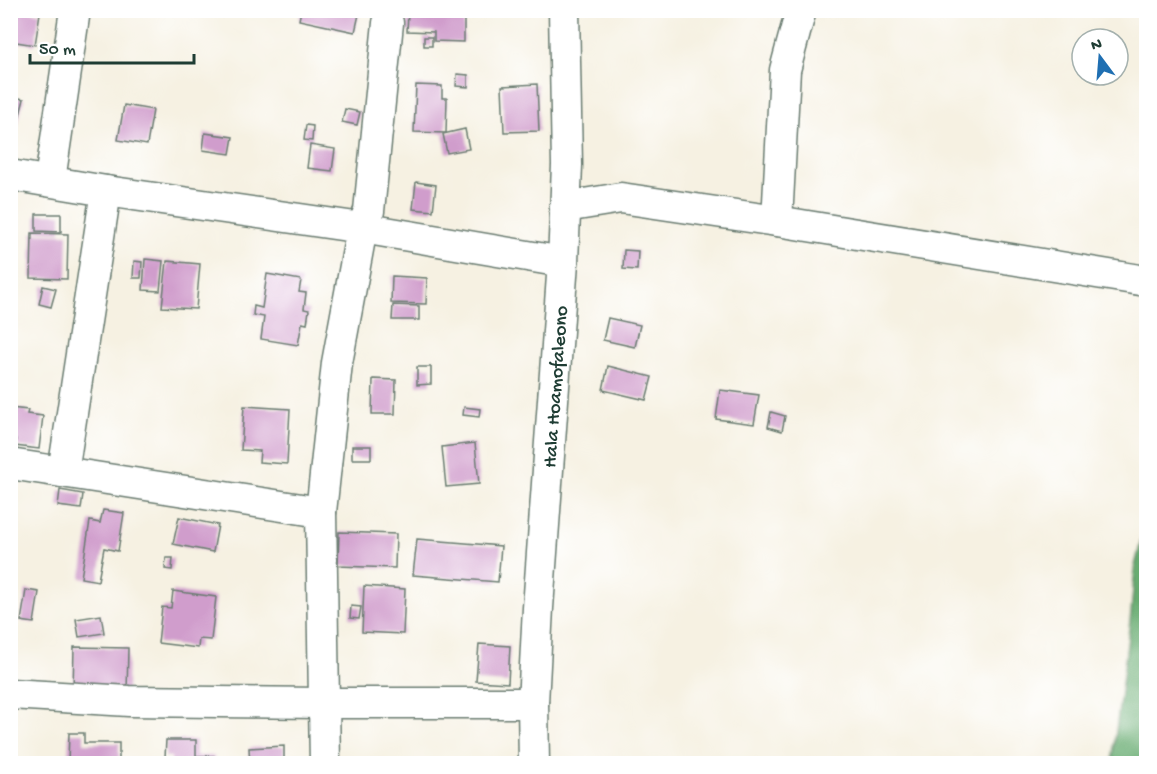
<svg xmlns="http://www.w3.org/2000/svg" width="1157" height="774" font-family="'Gochi Hand',sans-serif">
  <rect width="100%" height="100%" fill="#fff"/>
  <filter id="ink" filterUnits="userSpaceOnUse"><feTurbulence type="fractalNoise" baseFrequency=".0167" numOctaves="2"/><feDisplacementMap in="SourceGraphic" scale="12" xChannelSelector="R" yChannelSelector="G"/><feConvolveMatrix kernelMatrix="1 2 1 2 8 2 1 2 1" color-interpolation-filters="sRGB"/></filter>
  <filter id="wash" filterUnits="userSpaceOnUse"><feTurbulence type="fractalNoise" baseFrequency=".008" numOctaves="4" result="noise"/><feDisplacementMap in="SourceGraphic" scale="24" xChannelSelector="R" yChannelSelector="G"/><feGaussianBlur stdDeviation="1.35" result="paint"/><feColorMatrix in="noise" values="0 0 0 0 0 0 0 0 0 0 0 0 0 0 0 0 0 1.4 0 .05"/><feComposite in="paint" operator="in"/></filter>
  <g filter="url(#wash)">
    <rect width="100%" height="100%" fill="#f6f1e2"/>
    <path fill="#68ac71" stroke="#447452" stroke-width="1.5" d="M1146 520V763H1112L1131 613 1135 566Z"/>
    <g id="blocks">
      <path fill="#d09dcc" d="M10 10H22L40 13 35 45 10 41Z
        M301 10H360L355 32 299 20Z
        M435 10H459V14L464 15V42L434 41V32L407 31 408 13 435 14Z
        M424 37H432V46H424Z
        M457 74 468 75V87L456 86Z
        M537 84 539 131 504 132 502 86Z
        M416 85 442 86V98H447L446 133 414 132Z
        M10 96 24 99 11 150H10Z
        M124 105 153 110 147 145 118 140Z
        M345 109 360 112 357 125 342 122Z
        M306 125 313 126 312 141 304 140Z
        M465 129 469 149 447 153 443 134Z
        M205 133 233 137 230 154 203 150Z
        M310 145 335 149 332 171 307 168Z
        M416 182 436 185 433 211 413 209Z
        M36 214H61V232L36 231Z
        M32 233 68 234 67 279 31 278Z
        M624 250 638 251 637 270 623 269Z
        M145 259 163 261 160 291 143 290Z
        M134 261 142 262 141 278H133Z
        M167 261 200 264 196 309 162 307Z
        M267 274 301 280 299 292 306 293 304 309 309 310 307 324 302 323 298 345 261 339 264 317 253 315 254 306 262 308Z
        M392 276 427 278 426 304 391 303Z
        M43 286 56 289 51 307 39 304Z
        M393 305 419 306V320H392Z
        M608 318 640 325 635 347 603 340Z
        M608 366 652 377 646 400 603 390Z
        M417 367H431V384L417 385Z
        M373 379 396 380 395 414H372Z
        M720 390 759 395 754 424 716 419Z
        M244 406 290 409 287 464 259 462 260 451 241 450Z
        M464 407 480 409 479 417 463 415Z
        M10 408 28 410 27 414 43 416 39 449 15 446 16 439 10 438Z
        M771 412 785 416 782 431 768 427Z
        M475 443 479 484 446 487 442 447Z
        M352 446H371V459H352Z
        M60 490 83 494 81 509 58 506Z
        M103 510 124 513 118 551 104 548 98 581 81 578 90 521 100 523Z
        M179 517 218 525 213 552 173 544Z
        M339 532 396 534 395 568 338 566Z
        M417 539 501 546 498 582 413 575Z
        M166 558H173L172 570 165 569Z
        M364 586 405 589 403 634 362 632Z
        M26 590 39 592 34 623 21 621Z
        M173 591 216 597 211 640 199 639 198 648 158 643 162 607 171 608Z
        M351 606 361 607 359 619 350 618Z
        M101 615 104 633 79 637 76 619Z
        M479 644 510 646 508 683 476 681Z
        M74 647 128 648 127 693 73 691Z
        M69 733H84V743H119V763L68 762Z
        M166 740H196V756H214V764H171V757H165Z
        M284 746V764H250L249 748Z"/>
    </g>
  </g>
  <g filter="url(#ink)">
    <use href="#blocks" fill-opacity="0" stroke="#6a7c71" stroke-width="1.5"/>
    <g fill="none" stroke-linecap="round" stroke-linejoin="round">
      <g stroke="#6a7c71" stroke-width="33">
        <g id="minor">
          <path d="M388 23 369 211 362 228 563 262"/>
          <path d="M10 175 106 191 362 228 337 363 321 512 325 764"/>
          <path d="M50 180 75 10"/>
          <path d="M565 207 621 198 777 221 1146 281"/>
          <path d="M777 221 785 70 801 10"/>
          <path d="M10 464 321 512"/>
          <path d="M63 472 106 191"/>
          <path d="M10 694 129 701 323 703H533"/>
          <path id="s1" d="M534 764 533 703 538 608 563 262 567 165 564 10"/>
        </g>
      </g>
      <use href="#minor" stroke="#fff" stroke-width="30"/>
    </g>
  </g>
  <g text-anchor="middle" stroke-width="6" stroke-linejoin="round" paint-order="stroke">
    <g font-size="20" fill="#1f3d34" stroke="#fff">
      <text dy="7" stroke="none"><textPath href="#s1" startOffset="378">Hala Hoamofaleono</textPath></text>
    </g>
  </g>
  <rect width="1157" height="774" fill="none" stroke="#fff" stroke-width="36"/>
  <g transform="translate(1100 57) rotate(344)"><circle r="28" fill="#ffffff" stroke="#a5b1ae" stroke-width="1.5"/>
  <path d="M0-4.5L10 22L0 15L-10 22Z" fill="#1f6fb2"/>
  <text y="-9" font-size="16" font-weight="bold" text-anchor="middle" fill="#1f3d34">N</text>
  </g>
  <path d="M30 54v9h164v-9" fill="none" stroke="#1f3d34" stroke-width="3"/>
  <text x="39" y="54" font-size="18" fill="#1f3d34" stroke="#ffffff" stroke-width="4.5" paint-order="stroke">50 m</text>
</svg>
